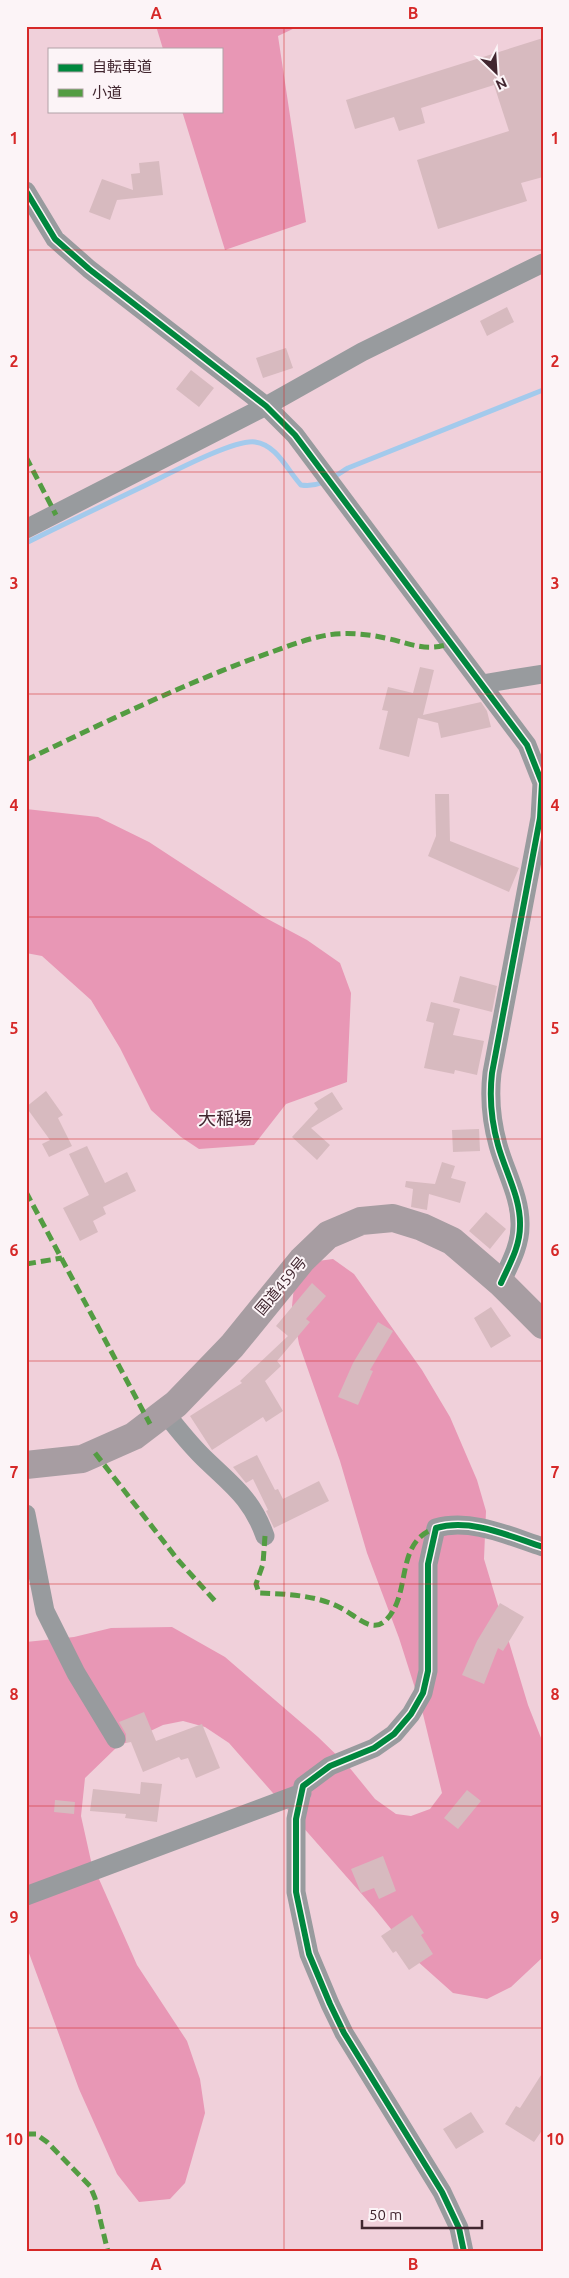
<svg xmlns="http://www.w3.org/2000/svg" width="569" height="2278" font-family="Ubuntu,'Noto Sans JP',sans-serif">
  <rect width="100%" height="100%" fill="#f0d0da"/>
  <path fill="#e897b5" d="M156 26H299L278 36 306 222 225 250 182 111H221V49H163Z
    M26 809 98 817 149 842 262 916 307 940 340 963 351 993 347 1082 286 1104 254 1145 199 1149 181 1137 151 1110 120 1048 91 1000 42 956 26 953Z
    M333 1259 354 1274 422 1370 450 1417 477 1480 486 1511 484 1559 528 1705 543 1743V1957L511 1987 487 1999 453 1993 416 1960 374 1908 229 1743 205 1727 183 1721 163 1725 117 1747 85 1778 81 1816 91 1861 137 1965 187 2041 200 2079 205 2113 185 2183 170 2199 139 2202 117 2174 79 2089 26 1945V1642L74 1637 111 1628 172 1627 225 1657 318 1737 349 1767 375 1799 396 1814 411 1816 430 1809 442 1793 422 1710 399 1638 367 1553 340 1461 299 1344 292 1306 295 1277 318 1261Z"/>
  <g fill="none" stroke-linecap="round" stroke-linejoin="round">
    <path stroke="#a3caec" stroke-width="5" d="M26 543C66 523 106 504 146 485 167 475 234 439 255 442 277 445 287 470 301 485 320 488 333 477 348 468L543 390"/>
  </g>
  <path fill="#d7babf" d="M543 38V177L521 183 527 201 438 229 417 160 509 131 494 85 421 108 425 123 399 131 394 117 355 129 346 100Z
    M159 161 163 195 117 200 110 220 89 212 102 179 133 190 131 174 140 173 139 163Z
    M507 307 514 322 487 336 480 321Z
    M286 348 293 368 263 378 256 358Z
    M191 370 214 388 199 407 176 389Z
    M420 667 434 670 423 715 481 702 487 711 491 727 441 738 438 723 418 718 409 757 379 749 388 711 382 710 388 687 413 693Z
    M435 794H449L450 841 519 868 509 892 428 856 436 836Z
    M460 976 497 986 492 1012 453 1002Z
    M431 1002 460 1009 453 1035 484 1041 477 1075 455 1070 454 1074 424 1068 434 1023 426 1021Z
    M46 1091 63 1115 58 1118 72 1146 49 1157 42 1144 50 1140 26 1107Z
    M332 1092 343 1109 311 1128 330 1145 317 1160 292 1137 318 1109 314 1103Z
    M479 1129 480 1151 453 1152 452 1130Z
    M87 1146 105 1183 127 1172 136 1191 103 1207 106 1214 93 1221 98 1232 80 1241 63 1208 89 1195 69 1154Z
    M442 1162 455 1166 451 1178 466 1182 460 1203 429 1194 427 1210 411 1207 413 1189 405 1187 406 1181 435 1184Z
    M486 1212 506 1229 490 1249 469 1231Z
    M312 1283 326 1296 306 1319 310 1322 294 1341 292 1340 294 1341 277 1361 281 1366 265 1381 283 1411 266 1422 263 1417 212 1450 190 1416 242 1383 240 1381 288 1336 276 1326Z
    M491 1307 511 1336 491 1348 474 1318Z
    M378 1322 393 1331 370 1370 373 1371 358 1405 338 1397 353 1363Z
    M257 1455 275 1490 278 1489 283 1499 319 1481 329 1501 274 1528 266 1511 268 1510 253 1479 246 1483 233 1467Z
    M500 1603 524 1617 503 1651 498 1648 484 1684 462 1675 477 1641Z
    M144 1712 156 1741 202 1724 220 1768 196 1778 188 1758 181 1760 179 1757 143 1772 131 1742 126 1743V1734L119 1722Z
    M141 1782 162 1784 157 1822 125 1818 126 1814 90 1811 93 1789 140 1794Z
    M467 1790 481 1801 458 1829 444 1818Z
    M55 1800 75 1802 74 1814 54 1812Z
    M383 1856 396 1891 379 1899 374 1888 361 1893 351 1869Z
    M412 1915 424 1933 421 1935 433 1954 409 1970 396 1951 393 1953 381 1936Z
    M543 2072V2129L534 2142 505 2124 516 2106 520 2108Z
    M471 2112 484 2132 456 2149 443 2129Z"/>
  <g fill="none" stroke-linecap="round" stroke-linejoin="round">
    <path stroke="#989b9e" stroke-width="19" d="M26 191 55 239 89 269 266 406 295 435 527 745 542 783 540 818 492 1073C489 1099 491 1120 498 1145 505 1171 521 1198 520 1226 520 1247 509 1265 501 1283
      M26 529 266 406 362 352 543 263
      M482 684 543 674
      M165 1413C178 1429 190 1445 206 1460 233 1486 252 1499 265 1536
      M26 1514 45 1611 76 1673 116 1739
      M26 1896 302 1793
      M464 2252 459 2228 442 2192 344 2033 330 2004 309 1954 296 1892V1819L303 1786 330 1766 374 1748 394 1734 411 1714 423 1693 428 1671V1564L436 1528C471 1518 509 1536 543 1547"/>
    <path stroke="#a79da2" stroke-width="28" d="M26 1465 82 1459 134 1436 176 1404 232 1346 302 1260 328 1235 361 1221 393 1218 422 1227 452 1241 501 1283 543 1325"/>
    <path stroke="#539c42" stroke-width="5" stroke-dasharray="10 5" stroke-linecap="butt" d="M26 457 56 515
      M26 760C101 724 175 688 252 659 276 651 303 639 328 635 346 632 368 634 385 638 410 643 426 653 451 643
      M26 1192 150 1424
      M26 1264 62 1258
      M95 1453 178 1560 215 1601
      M265 1536 263 1564 256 1584 259 1593C286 1594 317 1595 341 1608 354 1614 371 1634 385 1621 413 1595 393 1542 436 1528
      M26 2134H36L47 2142 90 2186 95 2198 108 2252"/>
    <g stroke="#fcf4f7" stroke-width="9">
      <path id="cycleway" d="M26 191 55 239 89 269 266 406 295 435 527 745 542 783 540 818 492 1073C489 1099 491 1120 498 1145 505 1171 521 1198 520 1226 520 1247 509 1265 501 1283
        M464 2252 459 2228 442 2192 344 2033 330 2004 309 1954 296 1892V1819L303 1786 330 1766 374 1748 394 1734 411 1714 423 1693 428 1671V1564L436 1528C471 1518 509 1536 543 1547"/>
    </g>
    <use href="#cycleway" stroke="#00873e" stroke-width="6"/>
  </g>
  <path fill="none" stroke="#d62828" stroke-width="1" stroke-opacity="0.55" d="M284 26V2252M26 250H543M26 472H543M26 694H543M26 917H543M26 1139H543M26 1361H543M26 1584H543M26 1806H543M26 2028H543"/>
  <g text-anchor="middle" stroke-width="4" stroke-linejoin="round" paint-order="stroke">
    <g font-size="15" fill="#41262f" stroke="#fcf4f7">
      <text transform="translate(281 1286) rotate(-50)" y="5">国道459号</text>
    </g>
    <g font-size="18" fill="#41262f" stroke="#fcf4f7">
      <text x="225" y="1125">大稲場</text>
    </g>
  </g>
  <rect width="569" height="2278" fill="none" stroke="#fcf4f7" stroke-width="55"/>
  <rect x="48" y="48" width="175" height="65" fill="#fcf4f7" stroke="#b1a2a7"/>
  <rect x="58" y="64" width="25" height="8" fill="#00873e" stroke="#b1a2a7"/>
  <text x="92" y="72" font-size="15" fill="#41262f">自転車道</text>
  <rect x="58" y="89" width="25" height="8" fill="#539c42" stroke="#b1a2a7"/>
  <text x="92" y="98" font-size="15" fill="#41262f">小道</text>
  <g transform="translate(496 72) rotate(155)" stroke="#fcf4f7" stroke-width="4" paint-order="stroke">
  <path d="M0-4L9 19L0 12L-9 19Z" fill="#41262f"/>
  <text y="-8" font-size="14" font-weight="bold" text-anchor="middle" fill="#41262f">N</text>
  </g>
  <path d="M362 2220v8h120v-8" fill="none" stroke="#41262f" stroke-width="2.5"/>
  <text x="369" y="2220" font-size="15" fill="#41262f" stroke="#fcf4f7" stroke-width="4" paint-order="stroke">50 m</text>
  <rect x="28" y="28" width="514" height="2222" fill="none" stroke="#d62828" stroke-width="2"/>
  <g font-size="16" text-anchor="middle" font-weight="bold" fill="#d62828">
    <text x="156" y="19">A</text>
    <text x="413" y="19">B</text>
    <text x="14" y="144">1</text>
    <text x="555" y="144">1</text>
    <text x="14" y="367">2</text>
    <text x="555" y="367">2</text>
    <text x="14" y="589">3</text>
    <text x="555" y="589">3</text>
    <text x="14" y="811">4</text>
    <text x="555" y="811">4</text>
    <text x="14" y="1034">5</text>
    <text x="555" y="1034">5</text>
    <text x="14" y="1256">6</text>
    <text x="555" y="1256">6</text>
    <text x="14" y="1478">7</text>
    <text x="555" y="1478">7</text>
    <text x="14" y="1700">8</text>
    <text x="555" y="1700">8</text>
    <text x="14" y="1923">9</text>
    <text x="555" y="1923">9</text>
    <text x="14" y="2145">10</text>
    <text x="555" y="2145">10</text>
    <text x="156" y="2270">A</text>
    <text x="413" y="2270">B</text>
  </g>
</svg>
